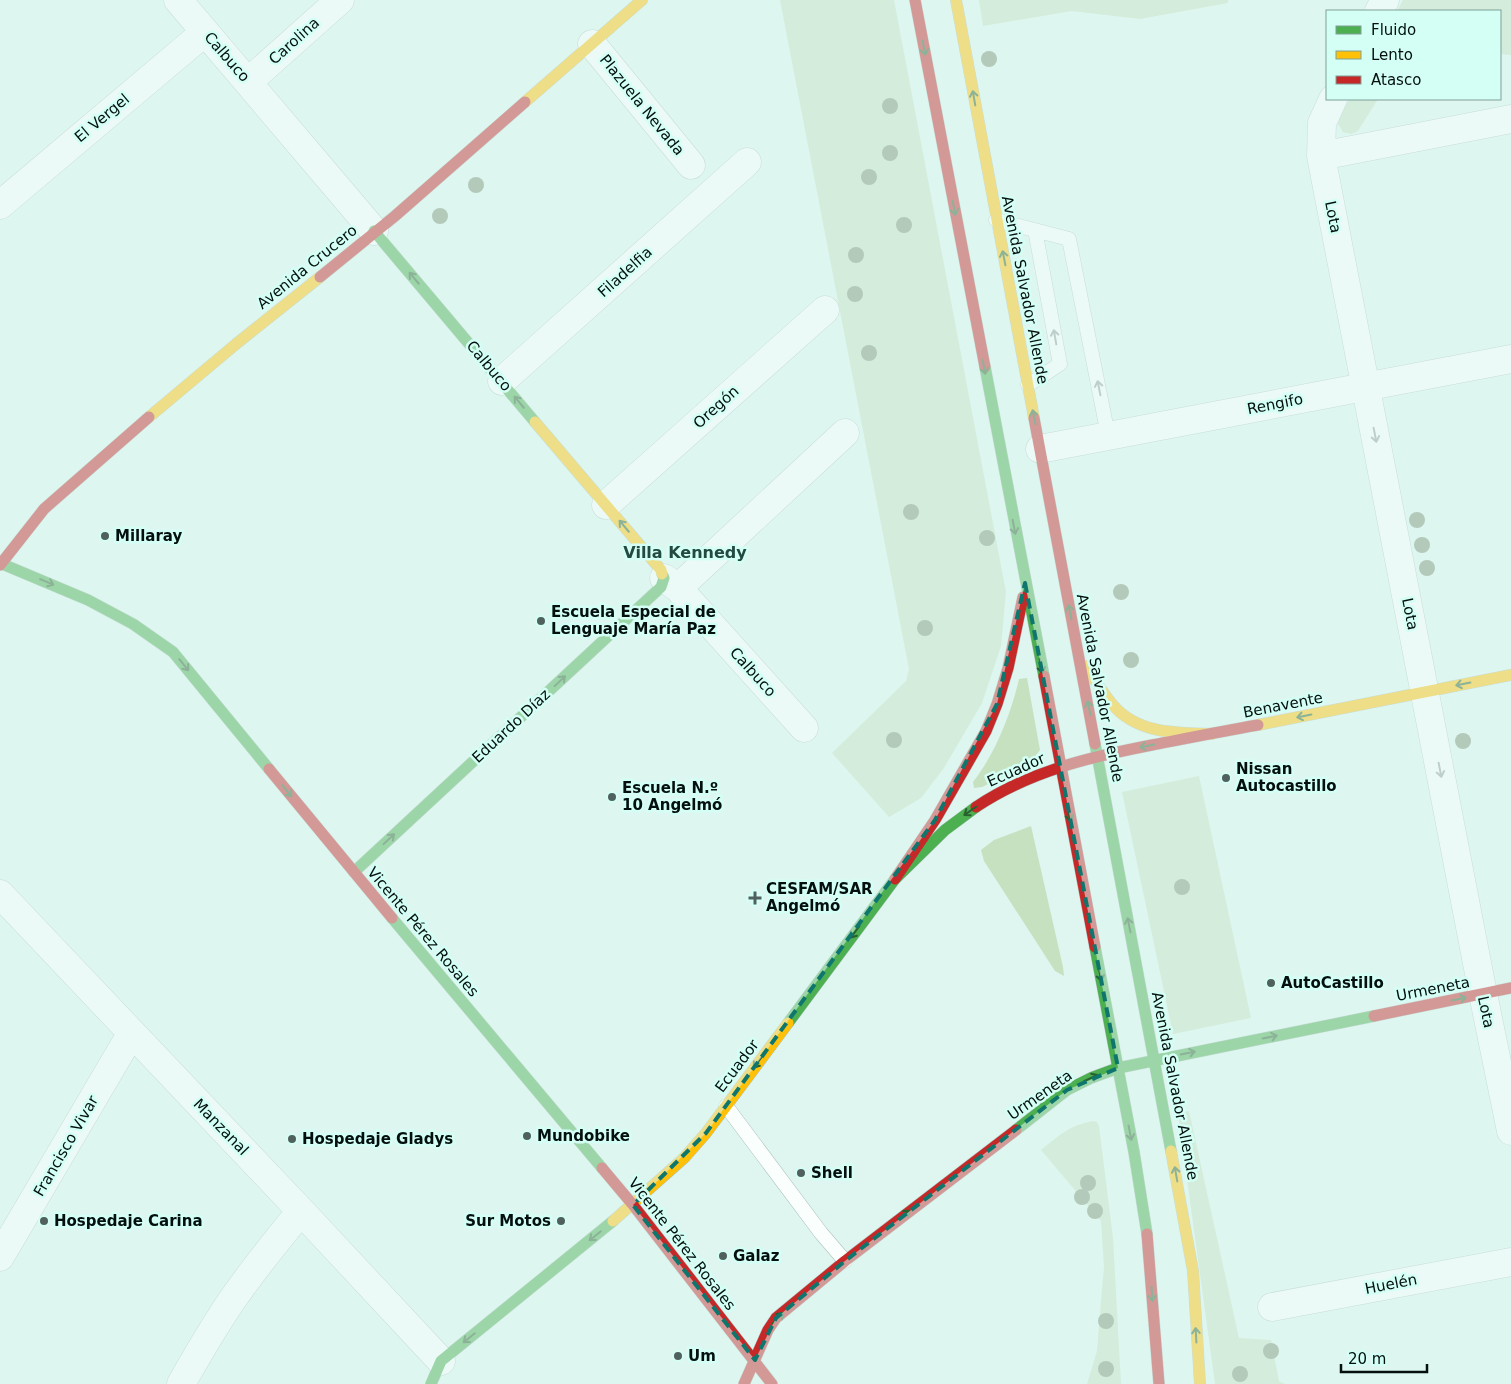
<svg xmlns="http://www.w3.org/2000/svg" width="1511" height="1384" font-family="'DejaVu Sans',sans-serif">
  <rect width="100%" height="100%" fill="#def5f0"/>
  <path fill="#c6e1c0" d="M780 0H894L1006 592 1001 646 982 703 944 768 921 798 889 817 832 753 906 681 909 669Z
    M979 0H1228V3L1140 19 1072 11 983 26Z
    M1403 0H1511V55L1500 54V11H1397Z
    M1350 99H1378L1358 131 1351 134 1343 132 1338 124 1341 112Z
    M1027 678 1040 750 1028 765 982 787 974 788 973 782C995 754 1011 714 1019 679Z
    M1199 776 1251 1018 1173 1034 1122 792Z
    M1031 826 1063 967 1064 976 1055 971 984 861 981 850 994 840Z
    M1189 1111 1239 1338 1271 1340 1279 1381 1285 1384H1215L1178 1113Z
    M1094 1121 1097 1122 1099 1126 1113 1238 1121 1384H1087L1097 1351 1101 1301 1104 1267 1101 1221 1041 1150C1060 1135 1069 1125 1094 1121Z"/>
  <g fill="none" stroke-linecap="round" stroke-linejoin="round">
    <g stroke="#aec0bc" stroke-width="15">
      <path id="lane" d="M996 220 1069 239 1108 435
        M1028 385 1060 364 1035 230
        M726 1106 821 1233 845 1261"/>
    </g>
    <g stroke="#aec0bc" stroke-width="29">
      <path id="street" d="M178 0 374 231
        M1379 11 1385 0
        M592 44 691 165
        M248 82 340 0
        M1333 99 1322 123 1321 156 1483 994 1511 1131
        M1321 156 1511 119
        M0 205 205 32
        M502 381 747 162
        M1040 449 1511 359
        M606 505 825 310
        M664 578 678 588 804 728
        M678 588 845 433
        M0 894 301 1211 441 1361
        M0 1257 131 1034
        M1272 1307 1511 1262
        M181 1384C198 1354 215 1324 235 1296 256 1266 278 1239 301 1211"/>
    </g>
    <g stroke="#aec0bc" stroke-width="12">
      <path id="fast" d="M374 231 535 422
        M985 367 1044 676
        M0 563 88 600 133 624 173 652 269 769
        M1095 744 1171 1151
        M354 872 661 587 664 578 662 574
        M392 918 602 1168
        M1095 947 1134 1152 1147 1234
        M788 1023 895 879 945 830 976 807
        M1016 1130 1067 1090 1091 1078 1118 1068 1374 1016
        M431 1384 441 1361 613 1221"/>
    </g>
    <g stroke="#aec0bc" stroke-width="12">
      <path id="slow" d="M956 0 1034 418
        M525 102 642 0
        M149 417 236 344 320 277
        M535 422 661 570 662 574
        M1085 666C1094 678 1102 692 1112 704 1137 734 1176 733 1212 734
        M1258 725 1511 675
        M1171 1151 1193 1271 1200 1384
        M613 1221 684 1158 706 1133 788 1023"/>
    </g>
    <g stroke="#aec0bc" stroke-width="12">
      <path id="jam" d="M915 0 985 367
        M320 277 395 216 525 102
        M1034 418 1095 744
        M0 565 44 509 149 417
        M1044 676 1095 947
        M269 769 392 918
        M976 807C1030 771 1090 757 1152 745 1188 738 1223 731 1258 725
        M895 879 935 820 986 731 997 704 1008 668 1023 597
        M1374 1016 1511 988
        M602 1168 633 1205 772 1384
        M1147 1234 1159 1384
        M744 1384 768 1330 776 1318 845 1261 1016 1130"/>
    </g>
    <use href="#lane" stroke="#fafefd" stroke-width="14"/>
    <use href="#street" stroke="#fafefd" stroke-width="28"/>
    <use href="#fast" stroke="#4caf50" stroke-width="11"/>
    <use href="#slow" stroke="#ffc107" stroke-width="11"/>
    <use href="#jam" stroke="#c62828" stroke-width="11"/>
  </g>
  <g fill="#7e9478">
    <circle cx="989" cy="59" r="8"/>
    <circle cx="890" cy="106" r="8"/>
    <circle cx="890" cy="153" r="8"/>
    <circle cx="869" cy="177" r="8"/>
    <circle cx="476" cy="185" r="8"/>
    <circle cx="440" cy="216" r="8"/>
    <circle cx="904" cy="225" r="8"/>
    <circle cx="856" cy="255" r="8"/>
    <circle cx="855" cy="294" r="8"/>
    <circle cx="869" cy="353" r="8"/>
    <circle cx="911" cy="512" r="8"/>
    <circle cx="1417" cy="520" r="8"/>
    <circle cx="987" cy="538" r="8"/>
    <circle cx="1422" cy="545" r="8"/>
    <circle cx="1427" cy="568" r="8"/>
    <circle cx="1121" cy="592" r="8"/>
    <circle cx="925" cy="628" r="8"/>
    <circle cx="1131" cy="660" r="8"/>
    <circle cx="894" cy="740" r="8"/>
    <circle cx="1463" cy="741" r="8"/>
    <circle cx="1182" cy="887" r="8"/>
    <circle cx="1088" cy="1183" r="8"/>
    <circle cx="1082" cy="1197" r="8"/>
    <circle cx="1095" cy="1211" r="8"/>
    <circle cx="1106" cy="1321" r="8"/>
    <circle cx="1271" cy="1351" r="8"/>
    <circle cx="1106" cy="1369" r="8"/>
    <circle cx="1240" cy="1374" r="8"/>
  </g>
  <defs><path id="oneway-shaft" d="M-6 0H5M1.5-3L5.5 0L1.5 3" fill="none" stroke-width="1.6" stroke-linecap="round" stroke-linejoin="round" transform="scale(1.25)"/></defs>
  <g stroke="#28602e">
    <use href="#oneway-shaft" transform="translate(924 48) rotate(79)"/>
    <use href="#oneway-shaft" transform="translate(974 98) rotate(-100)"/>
    <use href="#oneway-shaft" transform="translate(954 208) rotate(79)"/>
    <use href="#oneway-shaft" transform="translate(1004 258) rotate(-101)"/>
    <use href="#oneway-shaft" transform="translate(414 278) rotate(-130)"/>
    <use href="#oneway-shaft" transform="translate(984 367) rotate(79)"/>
    <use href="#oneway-shaft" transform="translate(519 402) rotate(-130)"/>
    <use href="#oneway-shaft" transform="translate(1034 417) rotate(-101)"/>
    <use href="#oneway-shaft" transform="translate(624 526) rotate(-130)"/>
    <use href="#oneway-shaft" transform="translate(1014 527) rotate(79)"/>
    <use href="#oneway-shaft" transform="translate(47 582) rotate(23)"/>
    <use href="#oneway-shaft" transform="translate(1070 612) rotate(-101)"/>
    <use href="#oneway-shaft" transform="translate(184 665) rotate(51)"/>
    <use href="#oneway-shaft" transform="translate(1041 666) rotate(79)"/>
    <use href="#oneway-shaft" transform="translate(560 681) rotate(-43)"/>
    <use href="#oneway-shaft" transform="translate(1463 684) rotate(169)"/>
    <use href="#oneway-shaft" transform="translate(1089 708) rotate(-101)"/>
    <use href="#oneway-shaft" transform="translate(1304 716) rotate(169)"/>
    <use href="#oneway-shaft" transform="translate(1147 746) rotate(169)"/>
    <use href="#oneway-shaft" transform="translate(287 791) rotate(51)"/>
    <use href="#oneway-shaft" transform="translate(970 811) rotate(145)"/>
    <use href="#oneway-shaft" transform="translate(1069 814) rotate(79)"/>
    <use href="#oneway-shaft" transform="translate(389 839) rotate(-43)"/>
    <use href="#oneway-shaft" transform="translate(1129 925) rotate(-101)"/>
    <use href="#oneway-shaft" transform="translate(855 932) rotate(127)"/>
    <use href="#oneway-shaft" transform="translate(1100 974) rotate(79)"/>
    <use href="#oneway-shaft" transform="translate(1459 999) rotate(-11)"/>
    <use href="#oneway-shaft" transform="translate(1270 1037) rotate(-11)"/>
    <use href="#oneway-shaft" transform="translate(1188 1053) rotate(-12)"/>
    <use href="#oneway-shaft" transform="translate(758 1062) rotate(127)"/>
    <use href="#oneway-shaft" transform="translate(1091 1078) rotate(-25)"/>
    <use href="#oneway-shaft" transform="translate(1130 1133) rotate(79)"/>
    <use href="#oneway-shaft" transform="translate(1176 1174) rotate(-100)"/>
    <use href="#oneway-shaft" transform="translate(904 1215) rotate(-38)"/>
    <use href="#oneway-shaft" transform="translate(595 1236) rotate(141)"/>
    <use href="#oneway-shaft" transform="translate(1152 1294) rotate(86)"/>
    <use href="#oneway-shaft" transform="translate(778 1318) rotate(-46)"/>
    <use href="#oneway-shaft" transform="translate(1196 1335) rotate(-93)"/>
    <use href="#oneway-shaft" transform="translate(469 1338) rotate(141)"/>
  </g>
  <g stroke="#979f9d">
    <use href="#oneway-shaft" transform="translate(1055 337) rotate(-100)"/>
    <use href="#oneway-shaft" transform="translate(1099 388) rotate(-101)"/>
    <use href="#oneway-shaft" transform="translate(1375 435) rotate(79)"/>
    <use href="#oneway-shaft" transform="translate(1440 770) rotate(79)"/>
  </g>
  <path d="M0 0H1511V1384H0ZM1025 583 1118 1068 1067 1090 845 1261 776 1318 755 1360 633 1205 706 1133 935 820 997 704Z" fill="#def5f0" fill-opacity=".55" fill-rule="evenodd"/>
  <path fill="none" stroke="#0f766e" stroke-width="4" stroke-dasharray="10 6" stroke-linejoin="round" d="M1025 583 1118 1068 1067 1090 845 1261 776 1318 755 1360 633 1205 706 1133 935 820 997 704Z"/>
  <g fill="#50605c" stroke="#d4fff5" stroke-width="2">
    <circle cx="105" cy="536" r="5"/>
    <circle cx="541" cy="621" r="5"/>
    <circle cx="1226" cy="778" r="5"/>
    <circle cx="612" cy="797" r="5"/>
    <path d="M752.5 890.5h5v5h5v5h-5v5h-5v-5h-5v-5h5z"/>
    <circle cx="1271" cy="983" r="5"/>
    <circle cx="527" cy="1136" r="5"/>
    <circle cx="292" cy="1139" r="5"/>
    <circle cx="801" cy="1173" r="5"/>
    <circle cx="44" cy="1221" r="5"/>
    <circle cx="561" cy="1221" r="5"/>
    <circle cx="723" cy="1256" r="5"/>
    <circle cx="678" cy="1356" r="5"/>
  </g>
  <g text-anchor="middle" stroke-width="5" stroke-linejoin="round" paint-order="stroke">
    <g font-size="15" fill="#03100d" stroke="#d4fff5">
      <text transform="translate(294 41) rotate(-42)" y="5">Carolina</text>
      <text transform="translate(227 57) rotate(49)" y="5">Calbuco</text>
      <text transform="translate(642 105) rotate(51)" y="5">Plazuela Nevada</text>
      <text transform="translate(102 118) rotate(-40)" y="5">El Vergel</text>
      <text transform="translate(1333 217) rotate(79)" y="5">Lota</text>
      <text transform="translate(307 267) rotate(-39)" y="5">Avenida Crucero</text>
      <text transform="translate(625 272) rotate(-42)" y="5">Filadelfia</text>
      <text transform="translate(1025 290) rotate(79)" y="5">Avenida Salvador Allende</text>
      <text transform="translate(489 366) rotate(50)" y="5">Calbuco</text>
      <text transform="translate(1275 404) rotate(-11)" y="5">Rengifo</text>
      <text transform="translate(716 407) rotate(-42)" y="5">Oregón</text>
      <text transform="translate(1410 614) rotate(79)" y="5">Lota</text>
      <text transform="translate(753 672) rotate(48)" y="5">Calbuco</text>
      <text transform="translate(1100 688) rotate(79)" y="5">Avenida Salvador Allende</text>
      <text transform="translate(1283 705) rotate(-11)" y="5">Benavente</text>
      <text transform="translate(511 726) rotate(-43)" y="5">Eduardo Díaz</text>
      <text transform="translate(1016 770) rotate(-24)" y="5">Ecuador</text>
      <text transform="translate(423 932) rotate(50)" y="5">Vicente Pérez Rosales</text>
      <text transform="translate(1433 989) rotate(-11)" y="5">Urmeneta</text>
      <text transform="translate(1486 1012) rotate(78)" y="5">Lota</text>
      <text transform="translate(737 1066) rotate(-53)" y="5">Ecuador</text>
      <text transform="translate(1175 1086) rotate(79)" y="5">Avenida Salvador Allende</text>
      <text transform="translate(1040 1095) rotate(-35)" y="5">Urmeneta</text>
      <text transform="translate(221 1127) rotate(46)" y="5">Manzanal</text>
      <text transform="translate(66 1146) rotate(-60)" y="5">Francisco Vivar</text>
      <text transform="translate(682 1244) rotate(52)" y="5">Vicente Pérez Rosales</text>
      <text transform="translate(1391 1284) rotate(-11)" y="5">Huelén</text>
    </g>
    <g font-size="15" font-weight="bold" fill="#03100d" stroke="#d4fff5" text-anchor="start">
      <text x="115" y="541">Millaray</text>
      <text x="551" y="617">Escuela Especial de<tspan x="551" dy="17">Lenguaje María Paz</tspan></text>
      <text x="1236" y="774">Nissan<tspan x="1236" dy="17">Autocastillo</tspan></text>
      <text x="622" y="793">Escuela N.º<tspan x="622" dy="17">10 Angelmó</tspan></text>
      <text x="766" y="894">CESFAM/SAR<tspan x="766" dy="17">Angelmó</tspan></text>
      <text x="1281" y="988">AutoCastillo</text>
      <text x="537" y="1141">Mundobike</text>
      <text x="302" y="1144">Hospedaje Gladys</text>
      <text x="811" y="1178">Shell</text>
      <text x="54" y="1226">Hospedaje Carina</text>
      <text x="551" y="1226" text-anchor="end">Sur Motos</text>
      <text x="733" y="1261">Galaz</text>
      <text x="688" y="1361">Um</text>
    </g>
    <g font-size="16" font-weight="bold" fill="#234941" stroke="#d4fff5">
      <text x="685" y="558">Villa Kennedy</text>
    </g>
  </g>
  <rect x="1326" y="10" width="175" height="90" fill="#d4fff5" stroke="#809f98"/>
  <rect x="1336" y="26" width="25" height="8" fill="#4caf50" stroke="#809f98"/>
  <text x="1371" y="35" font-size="15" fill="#03100d">Fluido</text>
  <rect x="1336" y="51" width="25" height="8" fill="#ffc107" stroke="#809f98"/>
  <text x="1371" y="60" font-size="15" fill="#03100d">Lento</text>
  <rect x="1336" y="76" width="25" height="8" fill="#c62828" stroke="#809f98"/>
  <text x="1371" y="85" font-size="15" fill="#03100d">Atasco</text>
  <path d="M1341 1364v8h86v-8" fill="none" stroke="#03100d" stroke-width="2.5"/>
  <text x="1348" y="1364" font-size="15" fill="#03100d" stroke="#d4fff5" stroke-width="4" paint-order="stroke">20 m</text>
</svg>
